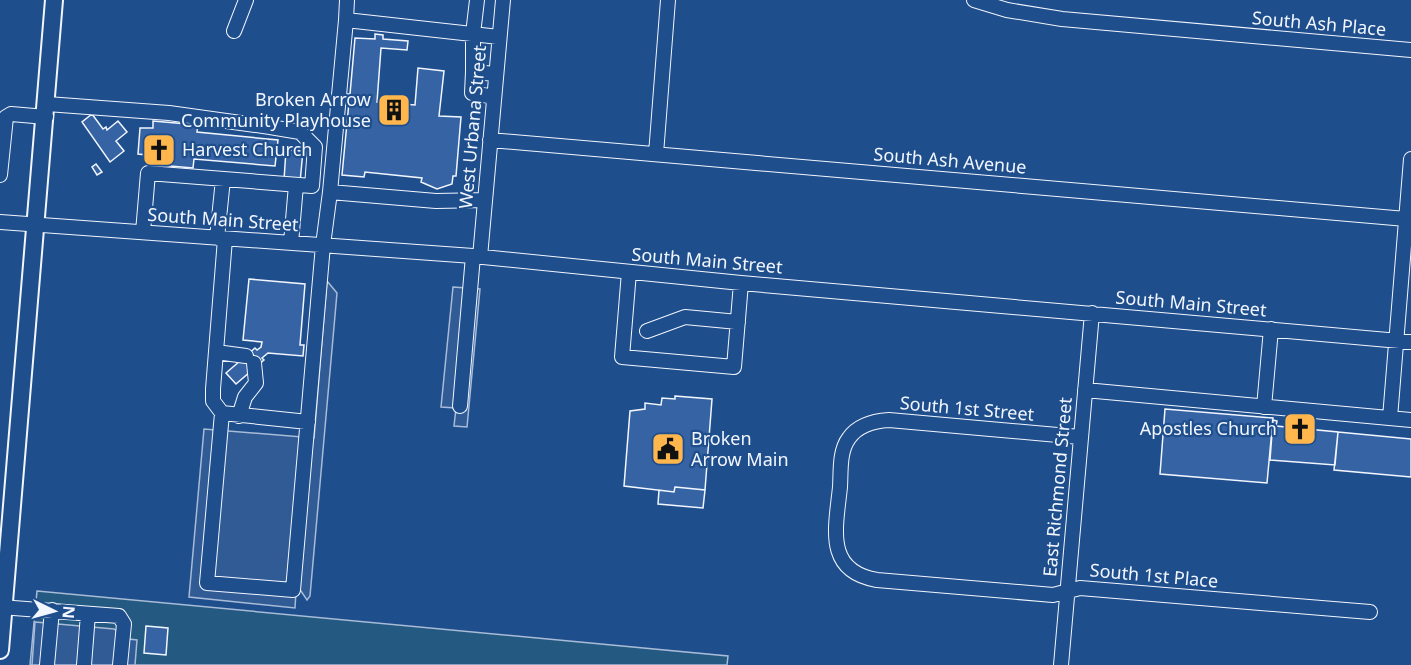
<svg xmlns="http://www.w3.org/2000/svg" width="1411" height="665" font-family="'Noto Sans',sans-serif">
  <rect width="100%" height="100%" fill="#1f4e8c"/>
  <path fill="#245a82" stroke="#a8bbd7" stroke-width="1.5" d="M37 591 728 656 727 665H30Z"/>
  <path fill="#305b95" stroke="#a8bbd7" stroke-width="1.5" d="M327 281 337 293 310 596 307 600 301 591H296L295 608 189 597 204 429 314 438Z
    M453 287 480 289 467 427 454 426 456 408 441 407Z
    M35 622 114 629 129 639 137 640 135 665H32Z"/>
  <path fill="#3563a3" stroke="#f2f6ff" stroke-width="1.5" d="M375 34 383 35V39L408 41 407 50 381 48 377 102 415 105 418 68 444 71 439 116 461 117 456 176H453L452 184 437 189 421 182 422 178 365 172 364 177 342 175 349 102H347V94H350L355 38 375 39Z
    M92 114 103 129 106 127 107 130 118 121 127 132 116 141 124 151 110 162 82 122Z
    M153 121 198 125 197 132 278 140 275 166 194 159 193 168 147 164V155L138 154 140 128H153Z
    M286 150 303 151 300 182 284 180Z
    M96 164 102 172 97 175 92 167Z
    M249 279 305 284 300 345H304L303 356 268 353 262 358 264 360 236 384 226 373 255 348 257 350 261 347 262 342 243 340Z
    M675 396 712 399 705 490 675 487 674 492 624 486 630 411 645 409V403L661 405 662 398 675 399Z
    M1165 409 1273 418 1267 483 1160 474Z
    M1273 420 1277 421 1276 426 1338 432 1335 465 1270 460Z
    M1338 432 1411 439V477L1334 470Z
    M675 487 705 490 703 508 658 504 659 490 674 492Z
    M146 626 168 628 166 655 144 653Z"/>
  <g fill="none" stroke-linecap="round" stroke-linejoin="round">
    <g stroke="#f2f6ff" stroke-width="16">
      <path id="minor" d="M347 0 346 20 499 37
        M974 0 1007 10 1062 19 1411 50
        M346 20 330 192 436 201 485 200
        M234 31 246 0
        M473 72V34L477 0
        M494 97 472 93 473 72 496 74
        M47 104 169 113 270 127 300 132 315 147 312 186 148 173 143 232
        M490 140 1406 219
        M656 154 668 0
        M0 175 6 117 11 114 46 117
        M0 222 473 256 741 283 1411 342
        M217 238 223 179
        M225 239 213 389V401L222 413 207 583 293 590 323 245 330 192
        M291 243 296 185
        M480 257 503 0
        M629 272 622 357 734 367 741 283
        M647 331 685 317 738 322
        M216 352 246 356
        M1085 390 1411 420
        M460 406 473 256
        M1264 407 1271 329
        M222 413 308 422
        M239 416 245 397 256 383 254 363
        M1390 418 1411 159
        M1080 437 889 420C873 421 858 425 849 438 839 451 841 472 840 487 836 527 824 571 877 580L1053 595 1080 588 1370 612
        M0 607 119 616 124 624 120 665
        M47 665 52 610
        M84 665 88 614
        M1061 665 1092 313"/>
    </g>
    <g stroke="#f2f6ff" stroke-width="20">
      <path id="major" d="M0 650 54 0"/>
    </g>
    <use href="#minor" stroke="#1f4e8c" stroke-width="14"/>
    <use href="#major" stroke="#1f4e8c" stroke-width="16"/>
  </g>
  <defs>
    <g id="building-square" transform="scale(1.725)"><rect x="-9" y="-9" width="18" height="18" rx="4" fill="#ffb74d" stroke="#1f4e8c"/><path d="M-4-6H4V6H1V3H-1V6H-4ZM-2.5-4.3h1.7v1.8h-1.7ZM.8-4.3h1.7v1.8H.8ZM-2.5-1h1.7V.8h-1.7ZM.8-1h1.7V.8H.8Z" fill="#111"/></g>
    <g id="church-square" transform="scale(1.725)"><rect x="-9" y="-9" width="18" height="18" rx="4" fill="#ffb74d" stroke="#1f4e8c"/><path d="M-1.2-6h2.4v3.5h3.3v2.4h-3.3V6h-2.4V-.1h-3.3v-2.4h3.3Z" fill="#111"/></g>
    <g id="civic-square" transform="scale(1.725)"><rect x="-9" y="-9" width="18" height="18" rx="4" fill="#ffb74d" stroke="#1f4e8c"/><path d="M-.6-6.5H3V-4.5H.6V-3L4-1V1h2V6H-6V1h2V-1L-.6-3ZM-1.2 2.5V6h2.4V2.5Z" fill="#111"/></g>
  </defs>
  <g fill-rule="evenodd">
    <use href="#building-square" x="394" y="110"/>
    <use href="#church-square" x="159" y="150"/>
    <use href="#church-square" x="1300" y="429"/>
    <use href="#civic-square" x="668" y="449"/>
  </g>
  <g text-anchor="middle" stroke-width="4.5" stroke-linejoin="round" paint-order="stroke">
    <g font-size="18" fill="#f2f6ff" stroke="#1f4e8c">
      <text transform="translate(1319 24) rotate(5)" y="6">South Ash Place</text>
      <text transform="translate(473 127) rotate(-85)" y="6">West Urbana Street</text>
      <text transform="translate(950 161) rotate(5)" y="6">South Ash Avenue</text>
      <text transform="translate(223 220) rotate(4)" y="6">South Main Street</text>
      <text transform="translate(707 261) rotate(5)" y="6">South Main Street</text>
      <text transform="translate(1191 304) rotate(5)" y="6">South Main Street</text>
      <text transform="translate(967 409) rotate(5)" y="6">South 1st Street</text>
      <text transform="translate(1058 487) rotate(-85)" y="6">East Richmond Street</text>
      <text transform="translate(1154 576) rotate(5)" y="6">South 1st Place</text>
    </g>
    <g font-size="18" fill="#f2f6ff" stroke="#1f4e8c" text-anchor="end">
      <text x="371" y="106">Broken Arrow<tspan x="371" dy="21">Community Playhouse</tspan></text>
      <text x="182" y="156" text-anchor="start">Harvest Church</text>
      <text x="1277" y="435">Apostles Church</text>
      <text x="691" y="445" text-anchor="start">Broken<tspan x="691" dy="21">Arrow Main</tspan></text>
    </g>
  </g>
  <g transform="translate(54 611) rotate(95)" stroke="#1f4e8c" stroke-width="4.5" paint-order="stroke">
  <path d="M0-4.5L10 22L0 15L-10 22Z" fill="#f2f6ff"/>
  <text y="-9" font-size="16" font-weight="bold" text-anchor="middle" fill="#f2f6ff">N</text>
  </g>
</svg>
